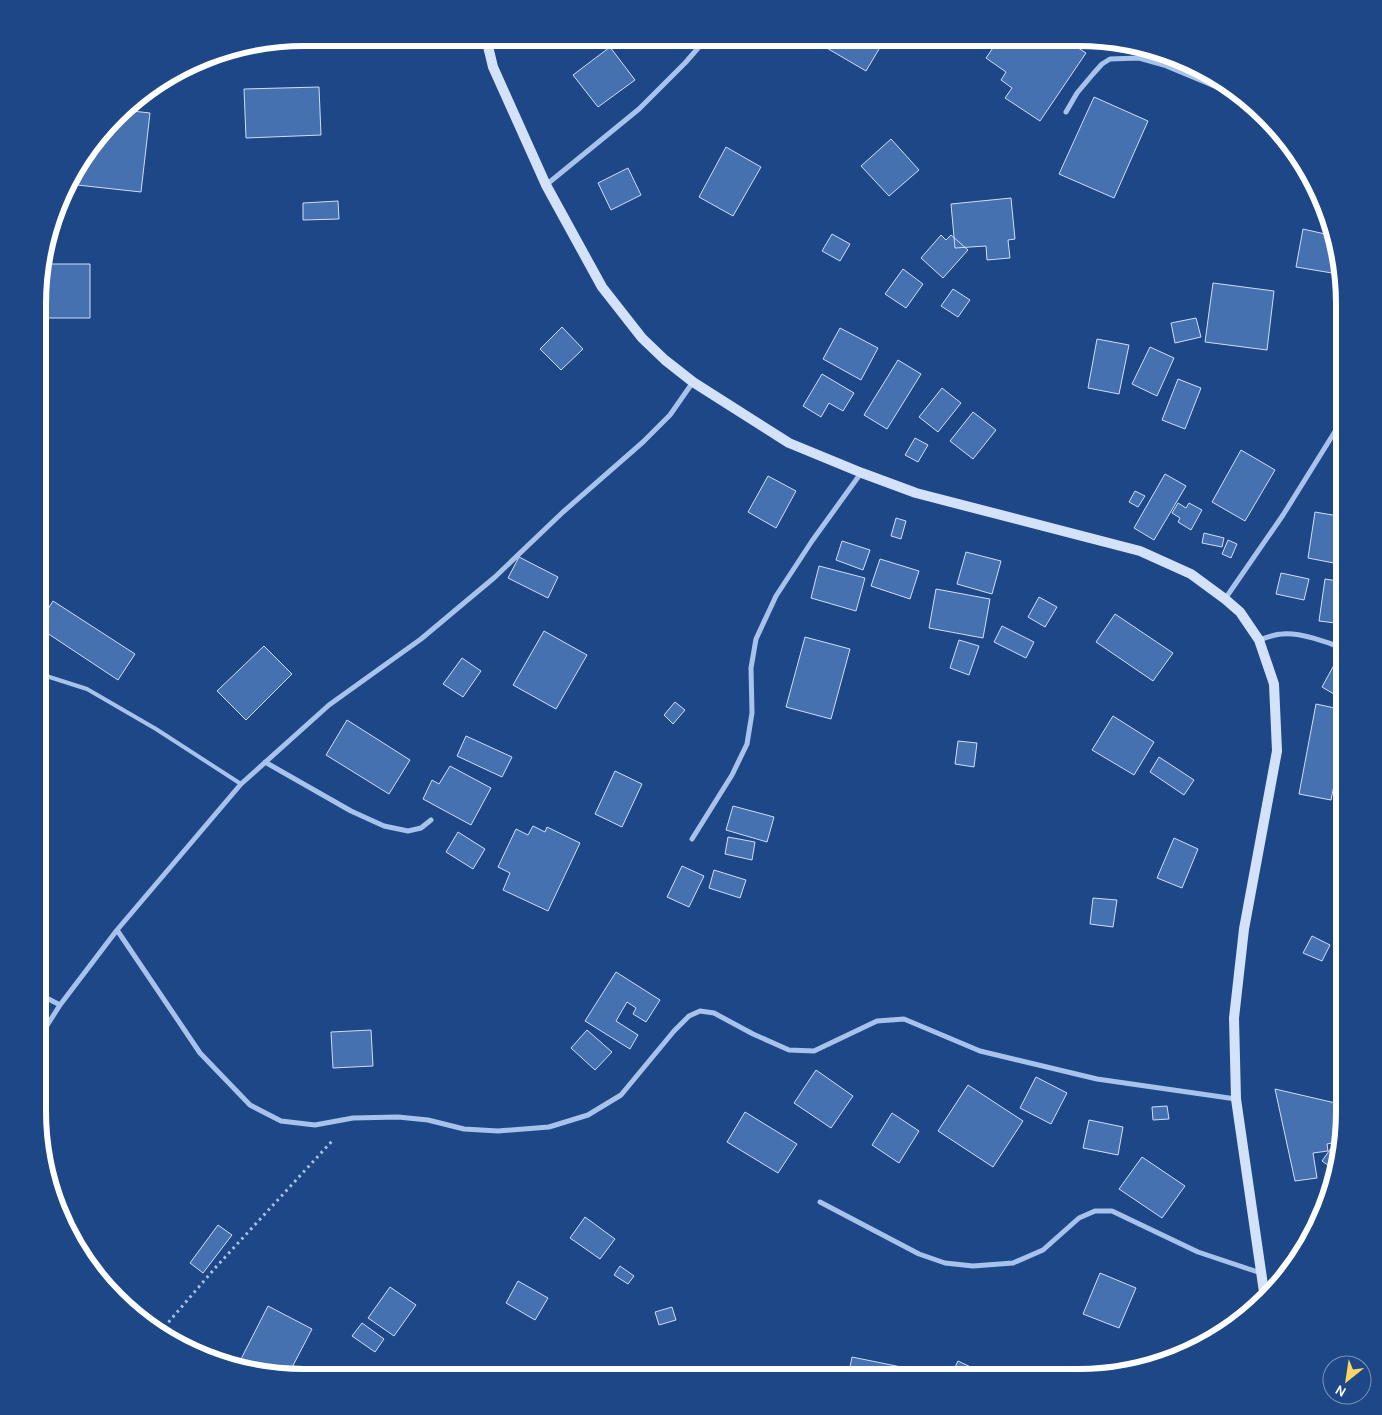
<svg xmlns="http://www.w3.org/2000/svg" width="1382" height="1415" font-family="Karla,sans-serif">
  <rect width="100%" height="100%" fill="#1e4788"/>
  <path fill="#4671b1" stroke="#cddef8" d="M814 39H885L866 71 813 40Z
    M999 39 1066 40 1086 53 1040 121 1005 98 1012 88 1001 80 1006 72 986 58Z
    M610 47 635 80 598 107 573 75Z
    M319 87 321 135 246 138 244 89Z
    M1094 97 1148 121 1114 198 1059 174Z
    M123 110 150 113 141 192 68 184 73 171Z
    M891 139 919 170 889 196 861 166Z
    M726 147 761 167 733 216 699 197Z
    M628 168 641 195 611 210 598 183Z
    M1011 198 1015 239 1008 240 1010 258 987 260 986 246 955 248 951 204Z
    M338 201 339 219 303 220V203Z
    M1303 229 1334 236 1336 249 1332 273 1296 267Z
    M832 234 850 244 840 261 822 251Z
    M941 235 946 240 951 235 968 250 943 278 921 258Z
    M43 264H90V318H42Z
    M903 269 923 284 906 308 885 294Z
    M1213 283 1274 291 1267 350 1205 342Z
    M953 289 970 300 958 317 941 306Z
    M1196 318 1201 337 1175 343 1171 323Z
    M562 327 583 349 561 370 540 349Z
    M840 328 878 348 861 380 823 359Z
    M1097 339 1129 345 1119 394 1088 388Z
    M1150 347 1174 358 1157 396 1132 384Z
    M898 360 921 374 887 429 864 415Z
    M822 374 854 393 843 411 829 403 821 417 803 406Z
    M1178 379 1201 388 1185 429 1162 420Z
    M942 388 961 403 938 432 919 417Z
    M973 412 996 430 973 459 950 441Z
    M915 438 928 445 918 462 905 455Z
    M1241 450 1275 470 1245 521 1212 502Z
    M1165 474 1186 486 1154 540 1134 528Z
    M768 476 796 491 776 528 748 512Z
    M1135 491 1145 496 1138 507 1129 502Z
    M1178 503 1186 508 1189 503 1202 510 1191 530 1178 522 1180 518 1172 513Z
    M1315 512 1344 517V565L1308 558Z
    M896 518 906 521 901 539 891 536Z
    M1204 533 1224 538 1222 547 1202 543Z
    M1228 540 1237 544 1231 558 1222 554Z
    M842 541 870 550 863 570 836 560Z
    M966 552 1001 561 992 594 957 584Z
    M519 557 558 577 548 598 508 578Z
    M880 559 919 571 910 599 871 586Z
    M819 566 865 578 856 611 811 598Z
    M1281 573 1309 579 1304 600 1276 594Z
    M1325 579 1344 582V624L1319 621Z
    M936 589 990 599 983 638 929 628Z
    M1039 597 1057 607 1045 627 1028 617Z
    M53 601 135 654 118 680 41 629V620Z
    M1115 614 1173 653 1153 681 1096 642Z
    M1002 626 1034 642 1026 658 994 642Z
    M544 631 587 655 556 709 513 685Z
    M805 637 850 649 831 719 786 707Z
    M959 640 979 646 969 675 950 668Z
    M264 646 292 674 246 720 217 691Z
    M1340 654 1344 656V700L1322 687Z
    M462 658 481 671 463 697 443 684Z
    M675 702 685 710 673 724 664 715Z
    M1316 704 1344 710V736L1331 800 1299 794Z
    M1113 716 1154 742 1134 775 1092 750Z
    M347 720 410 760 389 794 326 755Z
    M466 736 512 757 502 777 457 756Z
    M958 741 977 743 974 767 955 764Z
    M1159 757 1194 780 1184 795 1150 772Z
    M450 766 491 788 471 825 423 799 432 780 439 784Z
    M615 771 642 784 622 827 595 814Z
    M733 806 774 817 767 842 726 830Z
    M533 826 545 832 547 827 580 843 548 911 503 890 510 873 498 867 516 829 528 835Z
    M458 832 485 849 473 869 446 852Z
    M728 837 755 842 752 860 725 854Z
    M1174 838 1198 849 1182 888 1157 878Z
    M682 866 704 876 689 907 667 897Z
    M714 870 746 880 740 898 709 888Z
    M1093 898 1117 900 1113 927 1090 924Z
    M1312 936 1330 945 1322 961 1303 953Z
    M616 972 660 1000 646 1022 633 1014 636 1008 627 1002 616 1021 638 1035 630 1049 585 1021Z
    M371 1030 373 1066 333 1068 331 1032Z
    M587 1030 612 1052 595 1070 571 1048Z
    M816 1070 853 1096 831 1128 794 1103Z
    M1036 1077 1067 1093 1051 1124 1020 1108Z
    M968 1085 1023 1121 993 1167 938 1131Z
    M1275 1089 1344 1105V1125L1342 1129H1336L1337 1142 1327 1144 1328 1151 1313 1153 1317 1178 1295 1181Z
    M1167 1106 1169 1119 1153 1120 1152 1107Z
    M745 1112 797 1144 778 1173 727 1142Z
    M892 1113 919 1131 899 1163 872 1145Z
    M1089 1120 1123 1127 1118 1155 1083 1148Z
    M1334 1144 1339 1147 1333 1169 1322 1161Z
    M1142 1157 1185 1186 1162 1218 1119 1189Z
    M585 1217 615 1239 600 1259 570 1238Z
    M218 1225 232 1235 203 1273 190 1263Z
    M620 1266 634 1276 628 1284 614 1275Z
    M1100 1273 1136 1288 1119 1328 1083 1314Z
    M518 1281 548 1298 535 1320 506 1303Z
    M390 1287 416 1305 394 1336 368 1318Z
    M268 1306 312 1329 287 1377 266 1371 241 1359Z
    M672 1307 676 1320 659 1325 655 1312Z
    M362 1323 384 1339 375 1352 352 1336Z
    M852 1357 916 1370 915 1377H848Z
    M958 1361 992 1377H950Z"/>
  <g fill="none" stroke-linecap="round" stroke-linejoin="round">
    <path stroke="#a8c3eb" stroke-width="3" stroke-dasharray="2.5 4" stroke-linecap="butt" d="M160 1332 216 1267 333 1140"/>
    <path stroke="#a8c3eb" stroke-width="4" d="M40 674 87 689 156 729 241 784"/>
    <path stroke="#a8c3eb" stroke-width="5" d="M1066 112 1077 93 1093 74 1102 64 1110 59 1139 58 1164 65 1236 95
      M546 185 639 109 685 63 706 39
      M1225 599 1283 515 1344 417
      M1259 640C1266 638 1275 634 1282 634 1299 632 1328 642 1344 649
      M265 762 351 811 384 826 408 831 421 828 431 820
      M692 839 732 775 747 744 752 713 751 668 756 639 776 596 812 541 861 473
      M117 930 200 1053 250 1105 281 1121 315 1125 353 1118 398 1117 428 1120 464 1129 498 1131 549 1127 588 1115 621 1095 674 1031 689 1016 700 1011 714 1013 753 1034 789 1050 814 1051 877 1021 904 1019 980 1051 1097 1079 1236 1099
      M39 994 60 1005
      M39 1038 60 1005 117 930 241 784 329 705 421 639 495 577 563 512 643 442 670 415 693 382
      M820 1202 919 1254 945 1263 973 1266 1013 1263 1043 1250 1079 1218 1095 1211H1112L1198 1252 1261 1273"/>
    <path stroke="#d3e2f8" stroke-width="10" d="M486 38 493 67 546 185 602 287 642 338 665 360 693 382 789 443 862 473 916 493 1140 551 1191 574 1225 599 1240 612 1259 640 1274 684 1277 751 1244 929 1234 1018 1236 1099 1265 1299"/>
  </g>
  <path d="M0 0H1382V1415H0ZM304 46H1078A258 258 0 0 1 1336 304V1111A258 258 0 0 1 1078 1369H304A258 258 0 0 1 46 1111V304A258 258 0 0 1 304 46Z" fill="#1e4788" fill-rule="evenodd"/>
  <path fill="none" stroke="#fff" stroke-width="6" d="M304 46H1078A258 258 0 0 1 1336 304V1111A258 258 0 0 1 1078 1369H304A258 258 0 0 1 46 1111V304A258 258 0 0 1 304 46Z"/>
  <g transform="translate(1347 1380) rotate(210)"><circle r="24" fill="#1e4788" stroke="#7891b8"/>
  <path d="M0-4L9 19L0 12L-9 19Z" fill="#fad666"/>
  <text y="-8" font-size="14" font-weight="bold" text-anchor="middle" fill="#ffffff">N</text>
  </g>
</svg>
